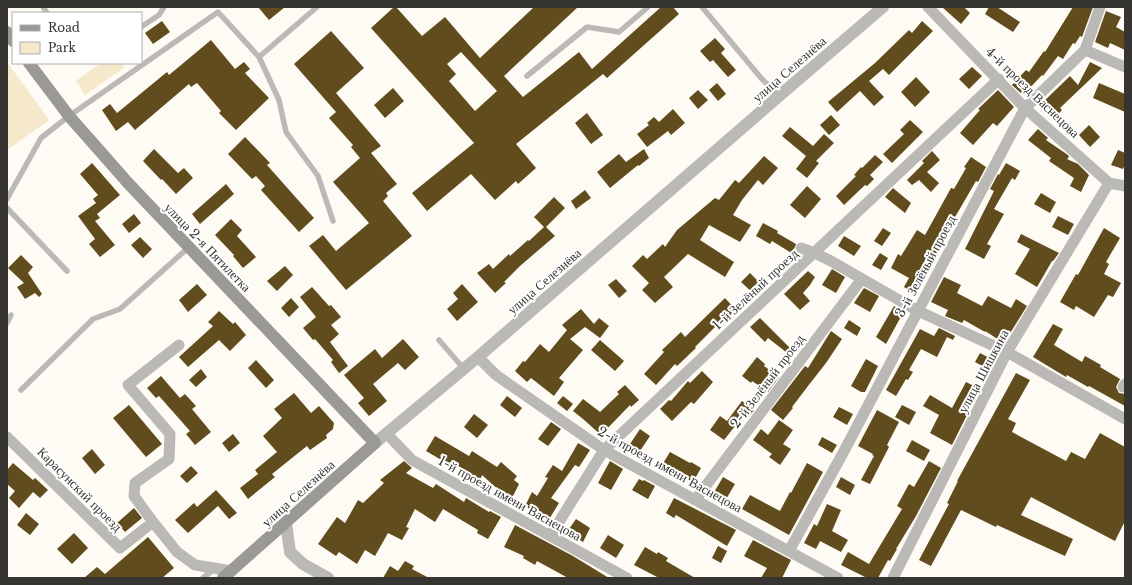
<svg xmlns="http://www.w3.org/2000/svg" width="1132" height="585" font-family="'Libre Baskerville',serif">
  <rect width="100%" height="100%" fill="#fefbf4"/>
  <path fill="#f6e8cb" d="M7 62 49 120 7 150Z
    M101 63H122L125 67 85 95 76 81Z"/>
  <path fill="#614c1e" fill-rule="evenodd" d="M258 7H285L269 20Z
    M394 7H396L422 36 445 17 480 58 534 7H578L504 76 523 97 579 52 592 69 661 7H673L679 14 607 78 603 74 516 144 536 168 518 184 516 181 495 200 471 174 427 211 412 193 474 143 371 28ZM461 52 497 91 475 111 449 81 456 74 447 64Z
    M942 7H964L970 13 961 24Z
    M989 7H997L1020 22 1013 32 985 14Z
    M1073 7H1093L1082 37 1080 36 1075 44 1073 43 1063 59 1058 56 1043 76 1042 75 1023 95 1012 85 1026 70 1029 72 1044 51 1045 52Z
    M1106 11 1121 17 1116 27 1125 32V50L1110 43 1108 48 1095 42Z
    M162 21 170 32 153 44 145 33Z
    M922 21 933 31 889 75 883 69 869 81 884 97 874 106 860 91 837 112 828 102 875 63 909 30 912 33Z
    M331 31 364 68 336 93 381 146 371 153 397 184 386 193 388 196 383 201 412 236 346 290 309 246 323 235 336 251 369 223 333 182 360 158 351 147 353 145 329 118 336 112 294 64Z
    M715 38 725 49 721 53 736 70 728 77 713 60 710 62 700 51Z
    M211 40 235 69 244 62 250 69 245 73 269 98 236 130 219 113 221 111 197 83 191 87 189 84 135 130 128 122 116 131 102 110 110 104 117 113 167 72 169 75Z
    M1090 62 1102 68 1060 108 1062 110 1054 119 1040 105 1070 76 1078 85Z
    M972 67 982 76 969 89 959 79Z
    M916 77 930 92 915 107 901 92Z
    M717 83 726 94 718 101 709 90Z
    M1099 83 1125 94V112L1093 98Z
    M393 88 404 101 385 118 374 105Z
    M698 90 708 100 698 109 689 98Z
    M998 90 1014 107 997 126 993 123 973 145 960 133 980 110 978 109Z
    M673 109 685 123 671 135 668 131 647 147 637 134 649 125 647 123 654 117 659 122Z
    M587 113 603 135 591 144 575 123Z
    M831 115 840 125 829 135 820 125Z
    M910 120 923 132 892 163 883 154 904 134 900 130Z
    M1089 125 1100 137 1090 147 1079 135Z
    M790 127 813 146 824 134 834 143 816 161 819 163 807 178 796 169 806 156 782 136Z
    M1038 129 1048 138 1046 140 1068 155 1069 157 1067 159 1078 164 1089 175 1081 192 1070 186 1074 178 1049 161 1051 158 1028 140Z
    M245 137 270 163 267 165 314 218 299 232 261 190 265 186 256 176 252 179 228 154Z
    M154 149 178 173 184 168 193 178 176 194 162 179 161 180 143 161Z
    M644 149 649 158 639 166 638 165 610 188 597 172 619 154 626 162Z
    M1118 150 1125 153V164L1123 169 1111 165Z
    M932 151 940 160 927 172 939 183 931 192 919 180 912 185 907 180 924 163 922 161Z
    M875 155 883 162 870 175 874 179 867 186 865 185 844 205 836 196 856 176 854 175 861 167 862 168Z
    M764 156 778 168 763 185 758 180 742 200 733 215 751 225 740 242 709 225 700 240 734 262 725 277 688 254 664 277 673 287 655 303 642 290 649 283 632 266 643 255 647 259 663 244 665 247 677 230 715 198 719 200 735 180 739 183Z
    M971 157 986 167 978 182 976 181 951 224 953 225 915 294 904 287 909 278 891 268 898 254 901 256 917 230 925 235 951 188 954 189 966 168 964 167Z
    M92 163 120 195 97 214 100 218 95 221 115 245 100 257 89 244 95 239 78 216 96 203 93 199 98 195 80 174Z
    M1006 163 1020 171 1015 180 1012 178 994 209 1004 214 987 244 991 246 984 259 965 249 994 191 990 189 998 174 999 175Z
    M226 184 234 194 200 224 192 214Z
    M807 186 821 199 805 218 790 205Z
    M893 188 911 203 905 213 885 197Z
    M585 190 591 198 576 209 571 201Z
    M1041 193 1056 202 1050 213 1034 204Z
    M554 197 565 208 546 227 555 236 520 266 504 282 506 283 495 293 477 273 489 264 493 269 509 254 510 256 528 240 529 241 544 227 534 217Z
    M134 214 141 223 129 233 122 224Z
    M1058 216 1074 224 1068 235 1052 227Z
    M231 219 242 230 237 236 256 257 243 268 233 256 234 255 215 235Z
    M763 223 778 231 777 233 796 244 794 249 795 251 793 254 772 241 770 244 756 236Z
    M883 228 891 233 882 246 874 241Z
    M1104 228 1120 238 1106 262 1109 264 1104 274 1121 283 1113 297 1108 295 1094 317 1076 306 1074 310 1060 302 1076 274 1078 275Z
    M1021 234 1059 253 1053 261H1052L1037 287 1015 274 1030 249 1017 242Z
    M844 236 861 246 854 256 838 246Z
    M140 237 152 249 143 258 131 245Z
    M880 253 888 258 881 270 872 265Z
    M21 255 33 267 28 273 42 294 39 297 35 293 25 299 17 287 24 283 8 268Z
    M285 266 293 275 277 291 267 281Z
    M832 269 845 277 836 293 822 285Z
    M808 271 815 277 810 285 803 293 810 301 800 310 784 294Z
    M750 273 763 286 754 294 741 282Z
    M944 277 961 285 957 293 982 306 988 296 1011 308 1016 299 1027 306 1004 343 985 331V332L964 320 962 323 945 316 948 310 931 302Z
    M616 279 627 291 619 298 608 285Z
    M197 284 207 295 188 312 179 300Z
    M462 284 478 302 457 321 447 309 458 299 453 293Z
    M312 287 329 306 331 305 341 317 331 325 339 334 330 342 348 366 339 373 331 362 333 360 315 339 313 340 303 328 316 317 300 297Z
    M864 288 879 296 870 312 854 303Z
    M291 298 299 307 289 317 281 308Z
    M725 298 736 310 726 319 724 318 695 347 696 348 677 366 675 364 656 385 644 374 664 352 662 350 681 332 685 337Z
    M894 306 904 311 886 344 876 337Z
    M581 309 594 324 599 318 609 326 600 338 585 327 570 339 583 350 559 378 564 382 554 396 531 378 527 382 515 371 523 361 525 362 540 344 549 352 567 330 562 325Z
    M219 311 233 324 235 322 246 335 230 351 219 340 188 367 179 357 213 326 208 322Z
    M760 318 790 348 786 352 768 338 765 342 750 327Z
    M849 320 861 328 857 336 844 328Z
    M1053 324 1063 329 1054 345 1082 362 1085 356 1101 365 1100 367 1120 379 1116 387 1119 393 1125 394V406L1089 386 1088 387 1067 375 1066 377 1033 357Z
    M939 328 955 336 953 340 947 337 937 357 921 349 909 370 913 372 908 380 906 379 896 396 886 390 920 329 934 336Z
    M831 331 842 339 826 363 808 386 792 407 793 408 783 420 771 410 805 366 808 368Z
    M403 339 419 357 405 370 398 363 373 384 387 401 369 416 358 403 364 398 344 375 375 349 382 358Z
    M600 340 624 361 615 371 591 350Z
    M980 353 995 361 990 370 975 362Z
    M757 357 765 364 764 366 779 377 768 392 752 381 751 383 742 376Z
    M866 359 878 366 865 392H861L851 386Z
    M256 360 274 380 266 388 248 368Z
    M201 369 207 377 196 387 189 380Z
    M702 371 713 382 694 404 691 402 672 421 660 409 669 400 671 401 688 381 690 383Z
    M1016 373 1030 380 1008 419 1016 423 1012 432 1066 461 1071 452 1085 459 1100 433 1125 447V521L1115 541 1031 497 1021 515 1073 539 1065 556 997 525 996 527 961 510 931 566 919 560 949 504 947 503 958 481H957Z
    M161 376 180 398 185 394 196 406 192 409 211 432 195 445 186 434 190 431 159 396 156 398 147 388Z
    M966 382 980 389 952 445 930 433 939 415 923 406 930 395 952 408Z
    M625 385 639 400 631 407 630 405 601 435 583 419 573 411 583 399 600 412 619 394 617 392Z
    M294 393 311 413 319 406 334 423 333 429 326 435 327 438 310 450 307 446 272 474 275 477 248 499 240 488 258 474 255 470 277 452 263 436 282 418 274 409Z
    M507 396 522 408 515 417 500 405Z
    M563 396 573 404 567 411 557 403Z
    M742 401 754 410 747 419 743 416 724 440 710 430 720 416 727 421Z
    M129 405 162 444 146 457 113 418Z
    M902 405 916 412 909 425 895 417Z
    M839 407 853 414 847 425 833 417Z
    M877 410 899 422 887 445 889 447 870 484 861 480 874 456 872 455 873 454 858 446Z
    M474 414 488 425 477 438 464 427Z
    M779 420 793 430 783 444 791 449 780 465 769 457 772 454 753 440 761 429 768 435Z
    M551 422 561 429 548 446 538 439Z
    M640 429 650 436 638 454 628 447Z
    M233 434 240 443 229 452 222 443Z
    M435 436 469 456 472 451 497 467 501 462 517 476 514 480 519 484 512 498 503 492 502 493 482 475 480 480 452 462 450 465 426 451Z
    M822 437 837 445 832 453 818 445Z
    M912 440 930 450 924 461 906 451Z
    M578 443 590 450 579 467 575 465 551 498 559 503 548 521 525 506 532 492 537 496 548 478 545 477 553 465 562 471Z
    M92 449 105 465 95 474 82 458Z
    M670 452 690 463 691 462 701 468 693 482 662 465Z
    M404 461 412 468 406 473 433 488 436 484 464 502 466 498 489 512 490 511 501 517 488 539 477 533 478 530 443 509 435 522 415 509 406 527 409 528 402 540 388 533 375 556 365 550 357 564 339 552 336 556 318 544 337 517 345 523 358 500 363 503 384 483 380 480Z
    M610 461 623 469 611 490 598 483Z
    M929 461 941 468 916 516 896 549H897L890 561 888 560 878 578H867L841 565 848 552 869 564 902 509 897 506 909 484 914 487Z
    M13 463 33 480 35 478 48 490 40 498 33 492 19 508 9 498 15 491 7 484V470Z
    M807 463 823 472 789 535 742 509 750 495 780 511 790 492 791 493Z
    M191 466 198 473 187 483 180 476Z
    M723 477 735 484 725 501 713 494Z
    M841 477 855 485 850 495 836 487Z
    M639 479 643 481 644 480 655 486 648 499 632 490Z
    M216 490 237 513 229 519 218 506 188 533 175 520 194 503 197 507Z
    M674 498 736 530 727 546 676 515 674 518 666 513Z
    M827 504 841 510 832 531 848 540 841 552 820 541 816 549 804 543 814 524 817 526Z
    M134 508 142 518 125 532 117 523Z
    M26 513 39 524 30 535 17 525Z
    M576 519 590 528 583 542 567 532Z
    M515 525 573 556 609 578H568L537 561 535 565 523 558 524 556 504 547Z
    M74 533 88 548 72 564 57 549Z
    M608 535 624 545 616 558 600 548Z
    M148 537 174 568 162 578H84L97 567 105 574Z
    M753 540 791 560 782 578H761L767 568 744 556Z
    M718 546 727 551 721 563 712 558Z
    M645 547 657 554 658 552 668 558 666 561 695 578H659L634 565Z
    M405 561 414 566 412 569 429 578H383L390 566 398 571Z"/>
  <g fill="none" stroke-linecap="round" stroke-linejoin="round">
    <path stroke="#bbb9b6" stroke-width="5.5" d="M43 7 47 13
      M702 7 761 78 779 96
      M141 27 159 15 164 7
      M259 57 279 100 286 132 318 176 333 221
      M527 76 587 27 619 32 648 7
      M7 199 41 138 69 116 218 12 259 57 317 7
      M7 208 67 271
      M7 323 11 315
      M439 340 464 369
      M21 390 93 319 120 309 189 247
      M203 578 214 569"/>
    <path stroke="#bbb9b6" stroke-width="11" d="M928 7 1025 108 1109 183 1125 186
      M1085 50 1125 67
      M801 248 815 253 831 261 918 311 1007 352 1125 419
      M478 357 496 375 604 450 838 578
      M1123 387 1125 384
      M387 434 412 460 627 578
      M7 437 120 548 153 522 177 552 195 565 232 571
      M695 500 861 280
      M153 522 134 496 135 483 169 459 170 434 128 385 179 345
      M550 536 604 450 999 79
      M789 551 843 453 1025 108 1085 50 1100 7
      M893 578 1007 352 1109 183"/>
    <path stroke="#bbb9b6" stroke-width="12" d="M375 443 478 357 779 96 883 7
      M286 523 290 552 303 564 328 578"/>
    <path stroke="#9b9995" stroke-width="12" d="M7 32 13 41
      M29 63 69 116 128 183 375 443 223 578"/>
  </g>
  <g text-anchor="middle" stroke-width="4" stroke-linejoin="round" paint-order="stroke">
    <g font-size="13" fill="#363532" stroke="#fff">
      <text transform="translate(789 69) rotate(-41)" y="5">улица Селезнёва</text>
      <text transform="translate(1033 92) rotate(44)" y="5">4-й проезд Васнецова</text>
      <text transform="translate(208 247) rotate(46)" y="5">улица 2-я Пятилетка</text>
      <text transform="translate(925 266) rotate(-62)" y="5">3-й Зелёный проезд</text>
      <text transform="translate(544 281) rotate(-41)" y="5">улица Селезнёва</text>
      <text transform="translate(755 289) rotate(-43)" y="5">1-й Зелёный проезд</text>
      <text transform="translate(983 371) rotate(-62)" y="5">улица Шишкина</text>
      <text transform="translate(767 381) rotate(-53)" y="5">2-й Зелёный проезд</text>
      <text transform="translate(670 469) rotate(29)" y="5">2-й проезд имени Васнецова</text>
      <text transform="translate(80 489) rotate(45)" y="5">Карасунский проезд</text>
      <text transform="translate(298 493) rotate(-42)" y="5">улица Селезнёва</text>
      <text transform="translate(510 498) rotate(29)" y="5">1-й проезд имени Васнецова</text>
    </g>
  </g>
  <rect width="1132" height="585" fill="none" stroke="#363532" stroke-width="16"/>
  <rect x="12" y="12" width="130" height="52" fill="#ffffff" stroke="#afaead"/>
  <rect x="20" y="25" width="20" height="6" fill="#9b9995" stroke="#afaead"/>
  <text x="48" y="32" font-size="12" fill="#363532">Road</text>
  <rect x="20" y="42" width="20" height="12" fill="#f6e8cb" stroke="#afaead"/>
  <text x="48" y="52" font-size="12" fill="#363532">Park</text>
</svg>
